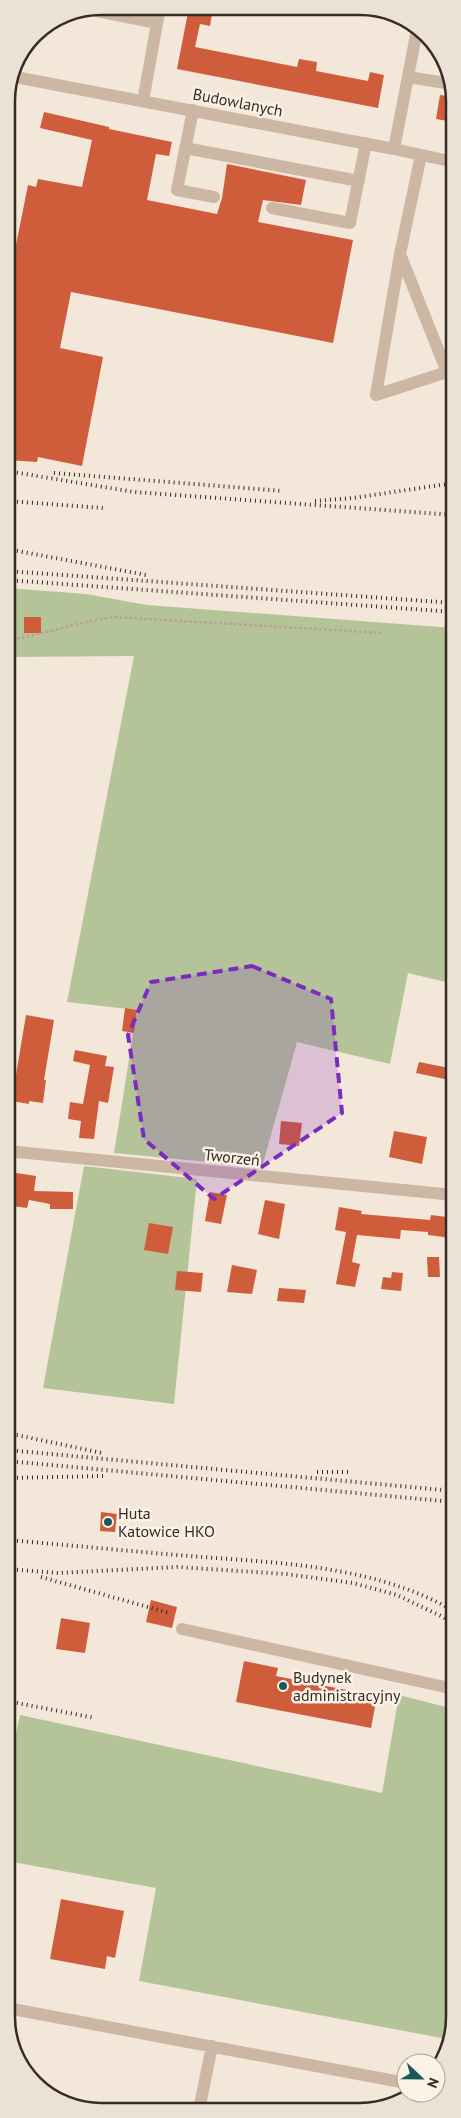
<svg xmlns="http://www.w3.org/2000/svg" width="461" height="2118" font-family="'PT Sans',sans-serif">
  <rect width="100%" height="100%" fill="#f3e7d9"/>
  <path fill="#b5c398" d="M7 588 86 594 147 605 454 628V984L408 973 390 1064 297 1042 262 1167 114 1153 137 1010 67 1002 134 656 7 657Z
    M84 1166 197 1179 174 1404 43 1388Z
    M399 1695 454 1709 455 2023 447 2039 139 1981 156 1888 7 1861V1776L20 1715 382 1793Z"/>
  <path fill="#cf5d3b" d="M189 7 213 8 210 26 200 24 195 47 297 67 299 59 317 62 316 71 368 81 370 72 384 75 378 108 177 69Z
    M440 95 454 97V122L436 119Z
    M44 112 109 127V129L172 142 169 156 156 154 147 200 217 214 222 198 227 164 306 180 301 205 263 200 258 222 353 240 333 343 71 292 60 348 103 357 82 466 38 457 37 462 7 460 6 254 14 255 28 185 36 187 38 179 82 187 92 140 40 128Z
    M24 617H41V633H24Z
    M125 1008 137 1010 134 1033 122 1031Z
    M26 1015 54 1020 44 1080H46L43 1103 29 1101V1104L12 1101V1096H8L12 1074 16 1075Z
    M75 1050 107 1056 105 1066 114 1067 108 1103 99 1101 94 1139 79 1138 81 1121 68 1119 70 1102 83 1104 90 1065 73 1061Z
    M419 1062 454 1069V1081L416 1073Z
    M281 1121 302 1123 299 1146 279 1144Z
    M394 1131 427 1137 422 1164 389 1157Z
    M16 1173 36 1176 34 1191 73 1192V1209H50V1204L29 1200 27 1208 13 1206 14 1198H12Z
    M210 1192 227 1195 221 1224 205 1221Z
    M265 1200 285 1204 279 1239 258 1234Z
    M339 1207 362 1211 361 1214 430 1220 431 1215 454 1218 451 1238 428 1235V1232L401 1230 400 1239 357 1235 352 1262 360 1264 355 1287 336 1284 346 1232 335 1230Z
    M149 1223 173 1227 168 1254 144 1250Z
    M427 1257H439L440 1277H428Z
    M232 1265 257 1270 252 1294 227 1292Z
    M177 1271 203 1273 201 1292 175 1290Z
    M392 1272 403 1273 401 1291 381 1289 383 1277 391 1278Z
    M279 1288 306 1290 304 1303 277 1301Z
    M101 1512 117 1514 115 1532 100 1531Z
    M151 1600 177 1607 172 1628 146 1622Z
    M61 1618 90 1623 85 1653 56 1649Z
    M244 1661 278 1668 276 1676 377 1696 371 1728 236 1702Z
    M61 1899 124 1911 115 1958 107 1956 105 1969 50 1959Z"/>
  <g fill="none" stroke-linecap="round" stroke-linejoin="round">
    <path stroke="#b8a08e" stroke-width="2.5" stroke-dasharray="2.5 2.5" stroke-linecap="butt" d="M7 640C43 635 77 622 113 617L384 633"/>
    <path stroke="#ccb6a4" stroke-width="12" d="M87 9 157 23
      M15 77 394 149 454 162
      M408 77 452 84
      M143 101 160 7
      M193 110 177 190 214 197
      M185 148 359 181
      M394 149 417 30
      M421 155 400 254 376 395 447 372 454 366
      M272 208 350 223 366 143
      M400 254 447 372 454 382
      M7 1151 454 1195
      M182 1629 454 1689
      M7 2008 406 2083
      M199 2110 212 2046"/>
    <path stroke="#372b26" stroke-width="4" stroke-dasharray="1 4" stroke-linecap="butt" d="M7 471 134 492 454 515
      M54 473 283 491
      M7 501 103 508
      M315 501 353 498 454 483
      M7 549 146 575
      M7 571 454 603
      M7 580 454 612
      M7 1433 102 1453
      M7 1450 454 1491
      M7 1461 454 1502
      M317 1472H348
      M7 1478 104 1476
      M7 1540C68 1545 128 1551 189 1556 279 1563 374 1565 454 1611
      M7 1569 58 1573 177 1567 286 1574 353 1583 397 1595 441 1616 454 1624
      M41 1577 169 1613
      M7 1701 95 1718"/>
  </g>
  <path fill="#7b2cbf" fill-opacity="0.2" stroke="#7b2cbf" stroke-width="4" stroke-dasharray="10 6" stroke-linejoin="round" d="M252 966 331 999 342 1113 214 1199 144 1139 128 1035 151 982Z"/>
  <g fill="#19585b" stroke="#fbf1e5" stroke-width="2">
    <circle cx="108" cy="1522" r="5"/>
    <circle cx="283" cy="1686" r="5"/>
  </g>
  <g text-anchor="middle" stroke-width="5" stroke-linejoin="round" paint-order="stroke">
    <g font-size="16" fill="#372b26" stroke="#fbf1e5">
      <text transform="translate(238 102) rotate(11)" y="6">Budowlanych</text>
      <text transform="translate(232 1157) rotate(6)" y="6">Tworzeń</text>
    </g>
    <g font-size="16" fill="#372b26" stroke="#fbf1e5" text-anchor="start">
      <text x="118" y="1519">Huta<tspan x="118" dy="18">Katowice HKO</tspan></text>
      <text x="293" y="1683">Budynek<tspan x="293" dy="18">administracyjny</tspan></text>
    </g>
  </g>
  <path d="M0 0H461V2118H0ZM101 15H360A86 86 0 0 1 446 101V2017A86 86 0 0 1 360 2103H101A86 86 0 0 1 15 2017V101A86 86 0 0 1 101 15Z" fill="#ebe1d6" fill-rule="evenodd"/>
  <path fill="none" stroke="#372b26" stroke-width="2.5" d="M101 15H360A86 86 0 0 1 446 101V2017A86 86 0 0 1 360 2103H101A86 86 0 0 1 15 2017V101A86 86 0 0 1 101 15Z"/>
  <g transform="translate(421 2078) rotate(112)"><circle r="24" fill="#fbf1e5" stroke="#ada299"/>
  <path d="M0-4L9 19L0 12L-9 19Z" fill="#19585b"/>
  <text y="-8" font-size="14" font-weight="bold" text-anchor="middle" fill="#372b26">N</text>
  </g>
</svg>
